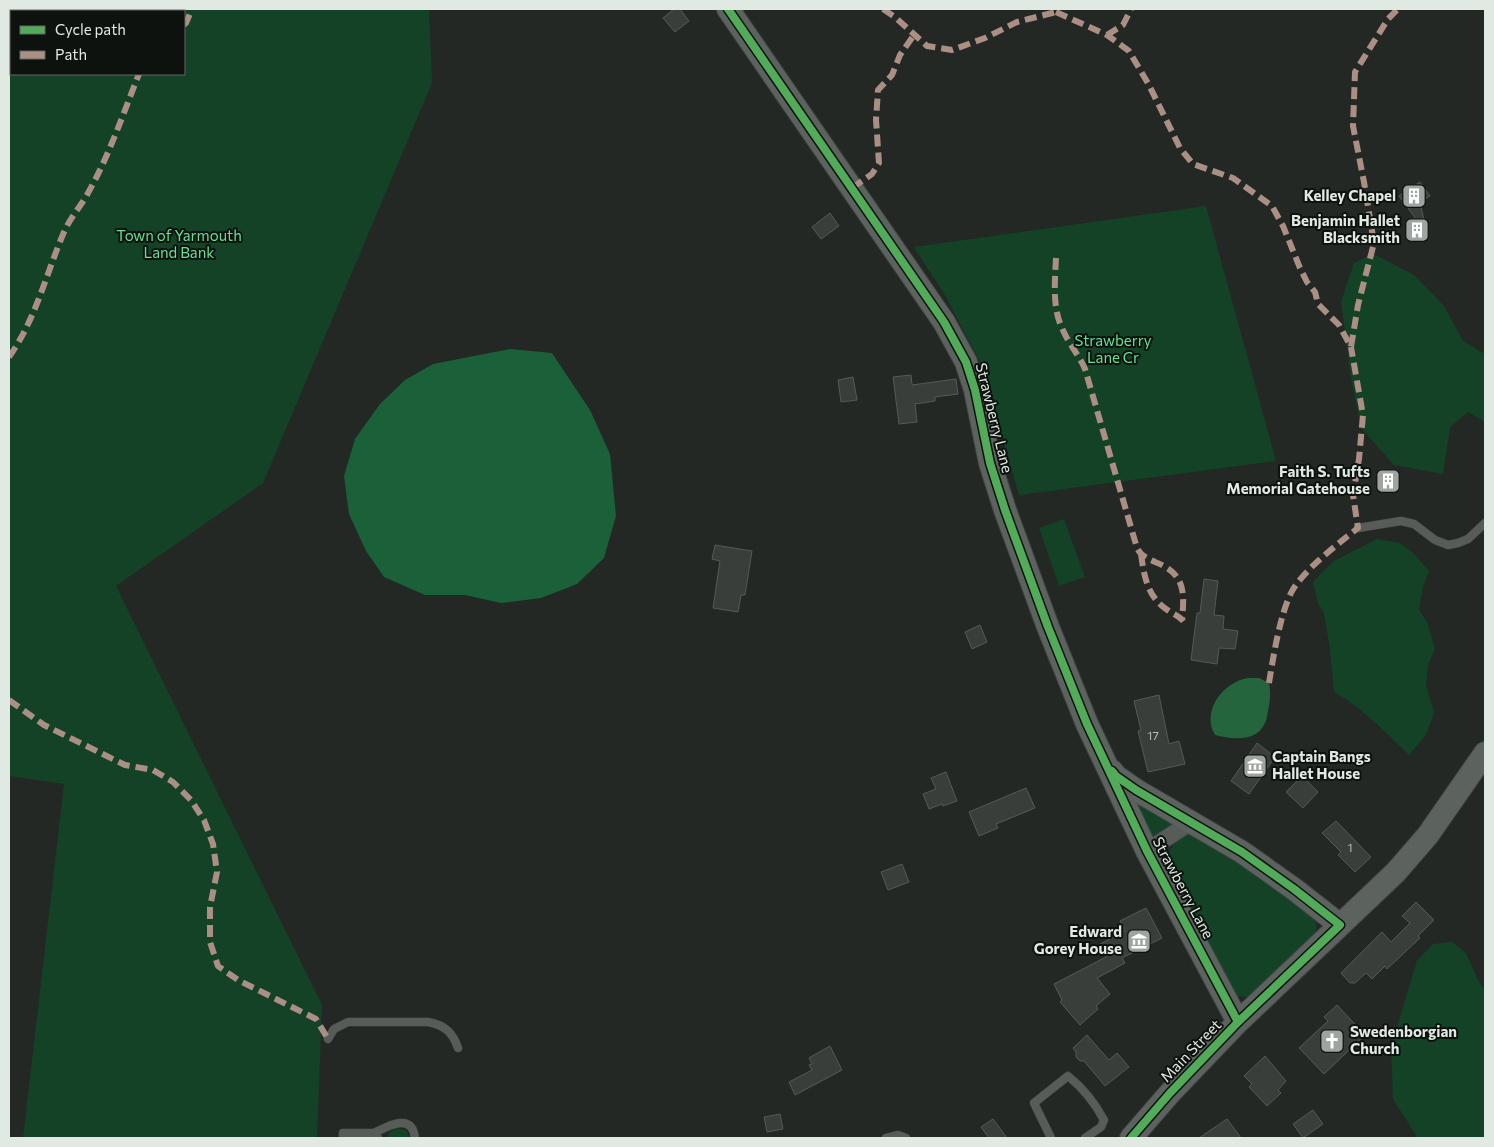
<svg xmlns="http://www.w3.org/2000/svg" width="1494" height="1147" font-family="Commissioner,sans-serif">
  <rect width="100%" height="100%" fill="#232824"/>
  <path fill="#134227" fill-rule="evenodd" d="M9 9H429L432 83 263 483 116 586 322 1005 317 1138H23L64 784 9 776ZM184 11V74H11V11Z
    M1206 206 1276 461 1019 495 1004 444 992 393 981 364 946 297 914 247Z
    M1374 254 1414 275 1444 306 1463 341 1485 354V422L1468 412 1450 427 1443 474 1394 465 1361 428 1351 377 1341 302 1354 263Z
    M1064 519 1085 577 1059 586 1039 528Z
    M1377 539 1400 543 1414 554 1429 571 1423 587 1419 610 1427 622 1435 649 1428 665 1426 685 1434 713 1426 735 1409 755C1385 732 1363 708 1334 692L1330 649 1324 613 1318 603 1313 582 1334 561Z
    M1131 797 1177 821 1153 841Z
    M1188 835H1201L1314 918C1317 924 1318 929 1314 935L1253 994 1247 997 1234 995 1166 869C1168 853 1171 841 1188 835Z
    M1452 942 1466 953 1479 982 1485 990V1138H1418L1393 1099 1391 1047 1417 961 1433 944Z
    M395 1128 406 1130 410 1138H387L389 1133Z"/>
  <path fill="#25653e" d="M1248 678H1259L1269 683C1271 693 1270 702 1268 711 1267 715 1267 720 1265 723 1256 743 1232 739 1215 735 1201 711 1223 682 1248 678Z"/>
  <path fill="#1a6038" d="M510 349 552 353 590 410 610 454 616 516 604 558 577 584 541 598 501 603 465 595H425L384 577 366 551 349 514 344 476 355 439 380 404 405 380 433 364Z"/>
  <path fill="#393e3a" stroke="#565a57" d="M674 9H680L689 21 675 32 663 18Z
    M1420 182 1430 196 1420 202 1427 234 1399 196Z
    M830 213 839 226 821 239 812 227Z
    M911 375 912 385 956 379 958 394 935 397V401L915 404 917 422 899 424 893 377Z
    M853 377 857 400 841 402 838 380Z
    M1394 472 1396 488 1382 490 1380 473Z
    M715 545 752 551 745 595H741L738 612 713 608 720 561 712 559Z
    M1204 579 1218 581 1214 615 1224 616 1223 629 1238 631 1235 649 1219 648 1217 664 1191 660 1197 613H1200Z
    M980 625 987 642 972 649 965 632Z
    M1159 695 1169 744 1179 741 1185 764 1148 772 1138 731 1141 730 1134 701Z
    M1257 743 1275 757 1249 794 1231 781Z
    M946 772 957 801 943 806 942 804 929 809 923 794 936 789 931 778Z
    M1302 776 1318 792 1303 808 1286 792Z
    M1026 788 1035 808 996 824 998 828 979 836 969 812Z
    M1336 821 1371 857 1355 872 1338 855 1341 852 1322 833Z
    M902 864 909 882 888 890 881 872Z
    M1416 902 1434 920 1418 936 1420 938 1387 969 1385 966 1372 979 1366 973 1355 983H1350L1341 973 1382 932 1391 942 1410 923 1402 916Z
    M1146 908 1162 938 1122 958 1125 963 1097 978 1110 994 1096 1006 1098 1009 1080 1025 1060 1002 1062 1000 1054 984 1106 957 1100 944 1125 931 1120 921Z
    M1337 1005 1365 1035 1324 1074 1299 1048 1328 1021 1324 1017Z
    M1087 1035 1109 1060 1117 1053 1129 1067 1105 1086 1084 1061H1080L1076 1057V1052L1073 1048Z
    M830 1046 842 1070 795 1095 789 1082 812 1070 809 1065 812 1064 809 1058Z
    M1265 1056 1286 1081 1278 1090 1281 1093 1267 1106 1249 1087 1252 1084 1244 1076Z
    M1313 1110 1323 1124 1303 1138 1293 1124Z
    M780 1114 783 1129 767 1132 764 1117Z
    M993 1119 1007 1138H989L981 1127Z
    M1227 1119 1241 1138H1199Z"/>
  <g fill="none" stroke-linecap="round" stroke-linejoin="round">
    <g stroke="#3f4441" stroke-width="9">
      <path id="lane" d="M1358 528 1401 521 1414 524 1435 540 1448 545 1458 543 1468 539 1485 523
        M328 1039 334 1029 348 1022H428C445 1025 453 1033 458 1048
        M343 1138V1133H374
        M378 1138 374 1133C388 1126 412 1112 415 1138
        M886 1138 898 1135 906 1138
        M1051 1138 1034 1103 1068 1076C1083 1088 1095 1103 1104 1120L1101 1127 1085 1138"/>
    </g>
    <g stroke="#3f4441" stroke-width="18">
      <path id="street" d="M1147 851 1191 822"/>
    </g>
    <g stroke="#3f4441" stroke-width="24">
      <path id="secondary" d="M728 9 944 322 966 362 975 390 990 463 1005 510 1048 627 1087 724 1147 851 1238 1022
        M1112 771 1116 776 1136 790 1242 852 1294 889 1340 925
        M1131 1138 1170 1093 1238 1022 1396 872 1428 835 1485 753"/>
    </g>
    <use href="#lane" stroke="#585c59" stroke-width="8"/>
    <use href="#street" stroke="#585c59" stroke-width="16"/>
    <use href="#secondary" stroke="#5c635e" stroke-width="22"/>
    <path stroke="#ac8f84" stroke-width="6" stroke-dasharray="12 6" stroke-linecap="butt" d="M883 9 895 17 927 46 952 50 985 38 1017 22 1056 12
      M1056 12 1107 35 1129 51 1149 85 1180 148 1193 164 1233 178 1272 206 1283 226 1300 268 1307 282 1315 292 1318 304 1339 325 1351 347 1358 305 1374 243 1364 182 1353 126 1355 72 1388 19 1398 9
      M184 25 186 23 192 9
      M1107 35 1123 25 1131 9
      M852 188 872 174 879 163 876 120 878 90 892 75 900 55 914 35
      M1056 258C1055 281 1052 307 1062 328 1068 343 1079 355 1085 369L1137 548C1141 556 1147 558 1155 562 1184 573 1185 590 1182 619
      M9 357C36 319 46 274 64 232 70 218 81 206 88 193 109 156 123 114 139 74
      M1141 554C1144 575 1147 596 1166 609 1174 615 1182 616 1186 626
      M1269 683C1273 658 1280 615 1291 593 1302 571 1339 543 1358 528L1353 495 1359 459 1363 415 1351 347
      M9 700 44 725 125 765 153 770 173 782 191 800 204 820 213 844 217 872 210 907V942L218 966 238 980 316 1019 328 1039"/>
    <g stroke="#0d120f" stroke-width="11">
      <path id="cycleway" d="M728 9 944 322 966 362 975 390 990 463 1005 510 1048 627 1087 724 1147 851 1238 1022
        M1112 771 1116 776 1136 790 1242 852 1294 889 1340 925 1238 1022 1170 1093 1131 1138"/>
    </g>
    <use href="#cycleway" stroke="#51ab58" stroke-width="8"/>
  </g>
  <defs>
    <g id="building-square" transform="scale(1.25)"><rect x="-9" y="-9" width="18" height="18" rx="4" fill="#9ea5a0" stroke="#0d120f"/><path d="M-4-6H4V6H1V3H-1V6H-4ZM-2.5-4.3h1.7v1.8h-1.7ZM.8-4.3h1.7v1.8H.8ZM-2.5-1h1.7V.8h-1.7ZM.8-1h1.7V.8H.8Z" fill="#fff"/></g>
    <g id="museum-square" transform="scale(1.25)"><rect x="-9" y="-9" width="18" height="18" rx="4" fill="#9ea5a0" stroke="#0d120f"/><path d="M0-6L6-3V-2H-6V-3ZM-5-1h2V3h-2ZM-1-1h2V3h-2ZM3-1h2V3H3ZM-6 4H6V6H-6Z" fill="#fff"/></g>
    <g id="church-square" transform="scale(1.25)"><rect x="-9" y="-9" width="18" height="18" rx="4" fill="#9ea5a0" stroke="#0d120f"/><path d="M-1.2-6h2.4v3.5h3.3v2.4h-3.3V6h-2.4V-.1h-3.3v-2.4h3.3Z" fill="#fff"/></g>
  </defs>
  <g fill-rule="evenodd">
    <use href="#building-square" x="1414" y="196"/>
    <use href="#building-square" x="1417" y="230"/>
    <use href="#building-square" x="1388" y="481"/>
    <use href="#museum-square" x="1255" y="766"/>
    <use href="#museum-square" x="1139" y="941"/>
    <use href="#church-square" x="1332" y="1041"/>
  </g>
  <g text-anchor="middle" stroke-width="4" stroke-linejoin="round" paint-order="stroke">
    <g font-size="12" fill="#b7beb9">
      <text x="1153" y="740">17</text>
      <text x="1350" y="852">1</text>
    </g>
    <g font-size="15" font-weight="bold" fill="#e1e9e3" stroke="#0d120f" text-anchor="end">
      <text x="1396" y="201">Kelley Chapel</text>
      <text x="1400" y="226">Benjamin Hallet<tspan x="1400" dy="17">Blacksmith</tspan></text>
      <text x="1370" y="477">Faith S. Tufts<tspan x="1370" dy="17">Memorial Gatehouse</tspan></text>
      <text x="1272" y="762" text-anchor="start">Captain Bangs<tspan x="1272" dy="17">Hallet House</tspan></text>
      <text x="1122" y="937">Edward<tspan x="1122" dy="17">Gorey House</tspan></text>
      <text x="1350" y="1037" text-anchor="start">Swedenborgian<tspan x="1350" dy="17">Church</tspan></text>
    </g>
    <g font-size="15" fill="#65e194" stroke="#0d120f">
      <text x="179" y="241">Town of Yarmouth<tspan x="179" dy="17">Land Bank</tspan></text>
      <text x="1113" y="346">Strawberry<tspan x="1113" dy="17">Lane Cr</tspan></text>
    </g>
    <g font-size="15" fill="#e1e9e3" stroke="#0d120f">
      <text transform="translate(994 418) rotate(76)" y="5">Strawberry Lane</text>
      <text transform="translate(1183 888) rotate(62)" y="5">Strawberry Lane</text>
      <text transform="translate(1191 1051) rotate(-46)" y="5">Main Street</text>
    </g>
  </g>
  <rect width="1494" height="1147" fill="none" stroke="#e1e9e3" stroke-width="20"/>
  <rect x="10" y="10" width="175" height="65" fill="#0d120f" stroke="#626864"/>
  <rect x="20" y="26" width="25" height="8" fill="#51ab58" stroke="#626864"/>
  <text x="55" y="35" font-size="15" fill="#e1e9e3">Cycle path</text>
  <rect x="20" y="51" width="25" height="8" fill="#ac8f84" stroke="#626864"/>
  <text x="55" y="60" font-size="15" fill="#e1e9e3">Path</text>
</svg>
